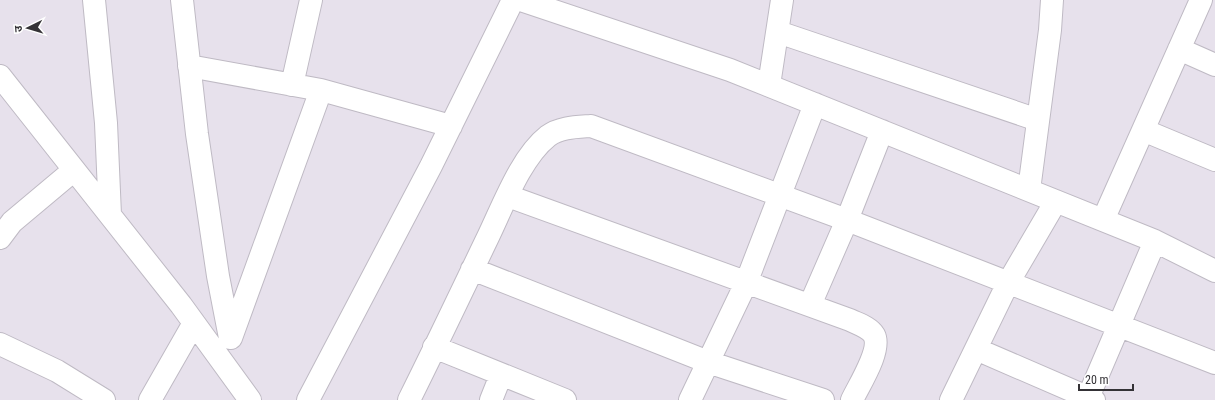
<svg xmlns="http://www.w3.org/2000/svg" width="1215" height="400" font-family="'Roboto Condensed','Noto Sans Devanagari',sans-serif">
  <rect width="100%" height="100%" fill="#e7e1ec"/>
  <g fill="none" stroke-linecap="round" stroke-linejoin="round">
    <g stroke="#bfbac4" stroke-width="24">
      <path id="minor" d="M94 0 106 123 110 215
        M182 0 197 134 218 276 230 338
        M521 0 730 70 1155 241 1215 271
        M778 32 1038 120
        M1179 49 1215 65
        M189 66 321 90 451 126
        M0 76 181 305 250 400
        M292 85 311 0
        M769 85 782 0
        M1143 130 1215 160
        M1029 190 1050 30 1052 0
        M508 196 850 320C858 324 869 327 874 335 882 350 859 385 852 400
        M1103 220 1201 0
        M0 238 12 222 74 170
        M472 269 708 362 823 400
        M810 305 847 220 882 131
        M231 338 321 90
        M0 344 57 371 104 400
        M434 347 565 400
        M976 349 1094 400
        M150 400 194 323
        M308 400 431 166 513 0
        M409 400C436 346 462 291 488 237 503 206 521 157 548 136 560 127 577 127 591 126L847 220 1215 363
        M491 400 501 375
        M690 400 746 283 815 104
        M951 400 1008 283 1056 201
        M1087 400 1155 241"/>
    </g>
    <use href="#minor" stroke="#fff" stroke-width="22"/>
  </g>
  <g transform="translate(28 28) rotate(265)" stroke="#ffffff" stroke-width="3" paint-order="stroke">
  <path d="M0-3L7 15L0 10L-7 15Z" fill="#343236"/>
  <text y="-6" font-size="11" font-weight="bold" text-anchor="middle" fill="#343236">उ</text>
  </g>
  <path d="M1079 384v6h54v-6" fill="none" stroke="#343236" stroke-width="2"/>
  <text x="1085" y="384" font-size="12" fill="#343236" stroke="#ffffff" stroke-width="3" paint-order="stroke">20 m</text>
</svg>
